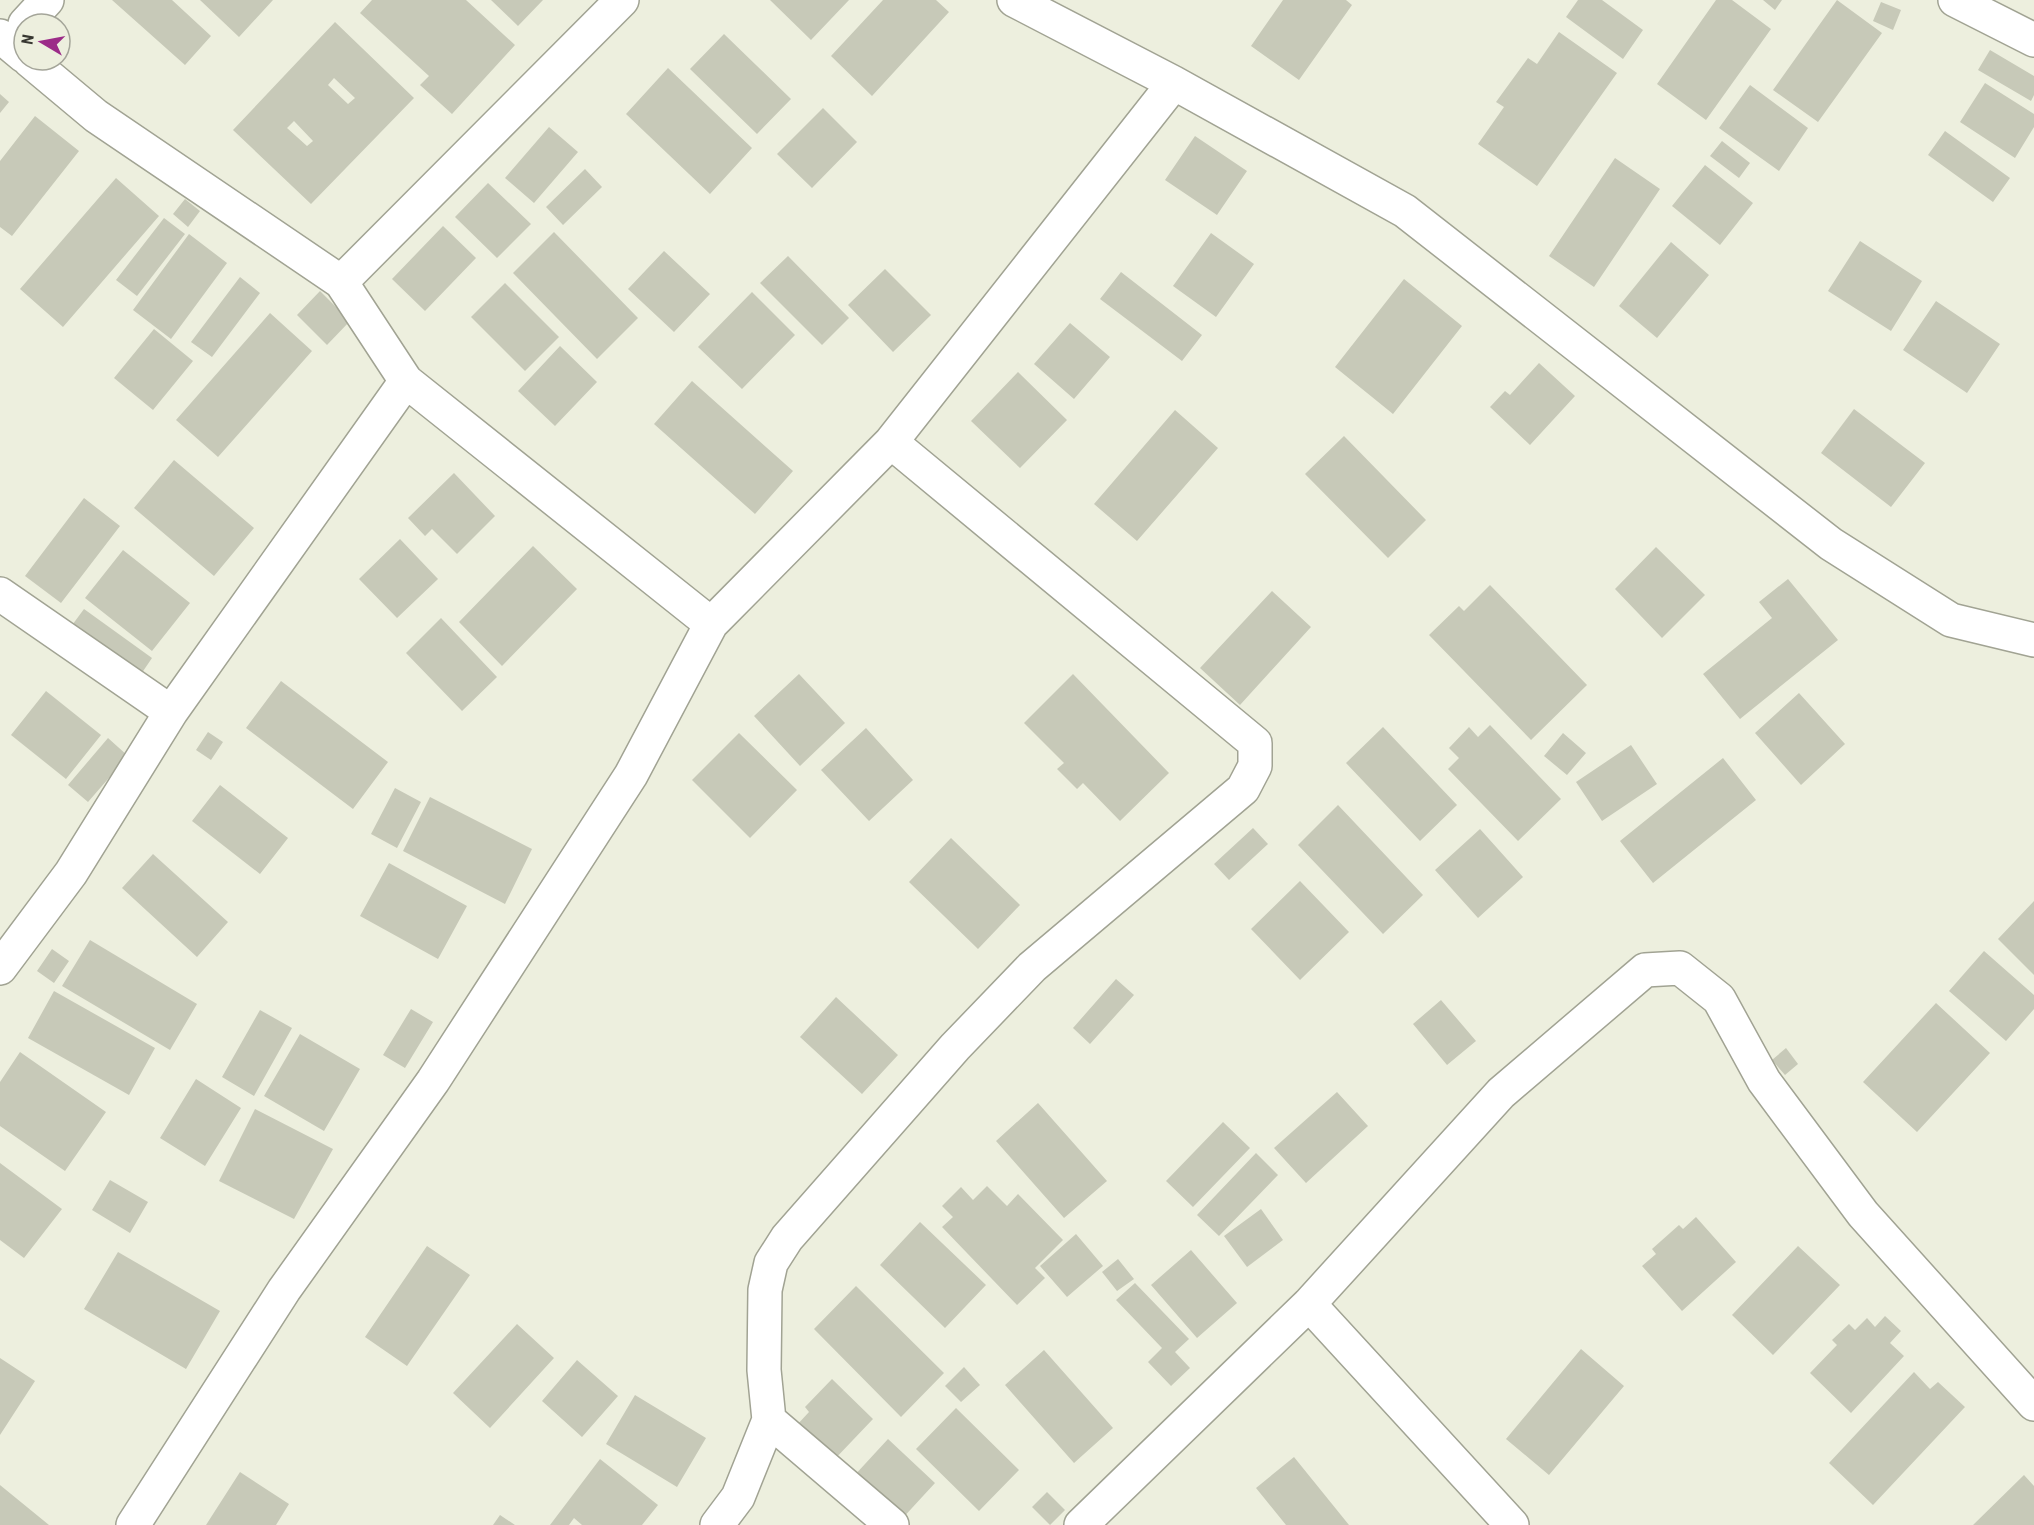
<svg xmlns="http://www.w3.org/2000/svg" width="2034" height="1525" font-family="'Roboto Condensed',sans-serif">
  <rect width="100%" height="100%" fill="#edefde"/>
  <path fill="#c7c9b8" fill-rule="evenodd" d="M112 0H172L211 36 185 65Z
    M200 0H273L239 37Z
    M372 0H466L515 45 452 114 420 85 429 76 360 13Z
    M491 0H543L518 26Z
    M770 0H849L811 40Z
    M883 0H936L949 12 872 96 831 56Z
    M1283 0H1346L1352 5 1299 80 1251 46Z
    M1578 0H1602L1643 30 1623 59 1566 17Z
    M1716 0H1732L1771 29 1706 120 1657 84Z
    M1763 0H1782L1775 10Z
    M1837 0 1882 33 1818 122 1773 90Z
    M1881 2 1901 10 1893 30 1873 21Z
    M335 22 414 98 311 204 233 130ZM334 78 355 98 348 104 328 85ZM294 121 313 141 307 146 287 128Z
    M1559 32 1617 73 1537 186 1478 144 1504 107 1496 102 1528 58 1537 64Z
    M724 34 791 99 757 134 690 69Z
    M1990 50 2034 76V95L2031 101 1978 70Z
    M668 68 752 148 710 194 626 114Z
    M1985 83 2034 114V127L2015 158 1960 122Z
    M1750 85 1808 128 1779 171 1719 128Z
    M0 94 9 102 0 113Z
    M823 108 857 142 812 188 777 154Z
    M35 116 79 151 12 236 0 227V161Z
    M549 127 578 152 534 203 505 178Z
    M1945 131 2010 178 1993 202 1928 155Z
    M1195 136 1247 171 1217 215 1165 180Z
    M1722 141 1750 163 1739 178 1710 156Z
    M1615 158 1660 189 1594 287 1549 256Z
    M1705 165 1753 203 1720 245 1672 206Z
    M585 169 602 187 563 225 546 207Z
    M116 178 159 216 63 327 20 289Z
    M488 183 531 224 497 258 455 217Z
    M185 199 200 211 188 227 173 214Z
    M164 218 185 234 137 296 116 280Z
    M443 226 476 258 425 311 392 279Z
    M554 232 638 318 597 359 513 273Z
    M1211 233 1254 264 1216 317 1173 286Z
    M189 234 227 263 171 339 133 310Z
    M1860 241 1922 281 1891 331 1828 291Z
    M1671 242 1709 275 1657 338 1619 306Z
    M664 251 710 294 674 332 628 289Z
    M788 256 849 318 822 345 760 283Z
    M885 269 931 315 893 352 848 305Z
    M1121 272 1202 335 1182 361 1100 299Z
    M240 277 260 293 212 357 191 342Z
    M1404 279 1462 326 1393 414 1335 367Z
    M505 283 559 337 525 371 471 317Z
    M320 291 350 321 327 345 297 315Z
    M752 292 795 335 742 389 698 347Z
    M1936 301 2000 344 1967 393 1903 350Z
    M270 313 312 351 218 457 176 420Z
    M1070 323 1110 357 1074 399 1034 364Z
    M154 329 193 361 153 410 114 378Z
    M560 346 597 382 555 426 518 391Z
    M1539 363 1575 396 1530 445 1490 407 1505 391 1510 395Z
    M1018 372 1067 420 1020 468 971 421Z
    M692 381 793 471 755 514 654 424Z
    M1854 409 1925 463 1891 507 1821 453Z
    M1175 410 1218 448 1137 541 1094 504Z
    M1344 436 1426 520 1388 558 1305 474Z
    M174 460 254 528 214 576 134 508Z
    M454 473 495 516 457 554 432 529 425 536 408 518Z
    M84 498 120 526 61 603 25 576Z
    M400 539 438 579 397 618 359 579Z
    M533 546 577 589 502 666 459 622Z
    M1656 547 1705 595 1662 638 1615 589Z
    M123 550 190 603 152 651 85 598Z
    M1788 579 1838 640 1740 719 1703 674 1772 618 1759 602Z
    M1490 585 1587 685 1531 740 1429 635 1459 606 1464 611Z
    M1272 591 1311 627 1240 705 1200 668Z
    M84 609 152 658 135 683 67 632Z
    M441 618 497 677 462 711 406 653Z
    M799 674 845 723 800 766 754 716Z
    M1073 674 1169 773 1120 821 1083 783 1077 789 1057 769 1064 763 1024 723Z
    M281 681 388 762 353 809 246 728Z
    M46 691 101 735 66 779 11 735Z
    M1799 693 1845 744 1801 785 1755 733Z
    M1490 725 1561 799 1518 841 1448 769 1459 758 1449 748 1469 727 1478 737Z
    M1383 727 1457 805 1420 841 1346 763Z
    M866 728 913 780 869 821 821 770Z
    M208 732 223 742 211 760 196 750Z
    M739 733 797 790 750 838 692 780Z
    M1563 733 1586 753 1567 775 1544 756Z
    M108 738 128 756 88 802 68 785Z
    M1631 745 1657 784 1602 821 1576 782Z
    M1723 758 1756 800 1653 883 1620 841Z
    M220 785 288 838 260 874 192 821Z
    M395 788 421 802 397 848 371 834Z
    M430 797 532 849 505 904 403 851Z
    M1338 805 1423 895 1383 934 1298 845Z
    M1253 828 1268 844 1229 880 1214 864Z
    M1480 829 1523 877 1478 918 1435 870Z
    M951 838 1020 905 978 949 909 882Z
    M153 854 228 922 197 957 122 888Z
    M389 863 467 906 438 959 360 916Z
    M1300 881 1349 932 1300 980 1251 929Z
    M2034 901V975L1998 939Z
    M90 940 197 1004 170 1050 62 986Z
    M52 949 69 961 54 983 37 971Z
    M1984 951 2034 995V1009L2006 1041 1949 991Z
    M1116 979 1134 995 1090 1044 1073 1028Z
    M54 991 155 1048 129 1095 28 1038Z
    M836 997 898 1055 862 1094 800 1037Z
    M1441 1000 1476 1041 1447 1065 1413 1024Z
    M1936 1003 1990 1053 1917 1132 1863 1082Z
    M411 1009 433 1022 405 1068 383 1055Z
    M260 1010 292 1028 254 1096 222 1077Z
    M300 1034 360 1069 324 1131 264 1096Z
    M1786 1048 1798 1064 1785 1075 1772 1060Z
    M20 1052 106 1112 65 1171 0 1126V1082Z
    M196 1079 241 1108 205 1166 160 1138Z
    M1337 1092 1368 1126 1306 1183 1274 1148Z
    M1038 1103 1107 1181 1064 1218 996 1141Z
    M255 1109 333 1149 294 1219 219 1181Z
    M1223 1122 1250 1148 1193 1207 1166 1181Z
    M1256 1153 1278 1175 1219 1236 1197 1215Z
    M0 1163 62 1209 24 1258 0 1240Z
    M110 1180 148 1202 130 1233 92 1210Z
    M987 1186 1007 1206 1018 1194 1063 1240 1035 1268 1045 1278 1017 1305 942 1227 953 1217 942 1206 961 1187 973 1200Z
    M1261 1209 1283 1240 1247 1267 1224 1236Z
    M1696 1217 1736 1262 1682 1311 1642 1266 1656 1254 1652 1249 1679 1225 1683 1229Z
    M920 1222 986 1285 945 1328 880 1265Z
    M1076 1234 1103 1266 1067 1297 1040 1266Z
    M427 1246 470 1275 407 1366 365 1337Z
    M1798 1246 1840 1285 1773 1355 1732 1315Z
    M1191 1250 1237 1303 1197 1338 1151 1285Z
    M118 1252 220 1311 186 1369 84 1309Z
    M1118 1259 1134 1279 1117 1291 1102 1272Z
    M1135 1283 1189 1339 1175 1352 1190 1368 1171 1386 1148 1362 1162 1348 1116 1300Z
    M856 1286 944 1373 901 1417 814 1329Z
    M1885 1316 1901 1331 1890 1343 1904 1356 1851 1413 1810 1373 1837 1345 1832 1340 1849 1324 1855 1330 1867 1318 1875 1327Z
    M517 1324 554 1358 490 1428 453 1393Z
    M1581 1349 1624 1386 1549 1475 1506 1439Z
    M1044 1350 1113 1428 1074 1463 1005 1385Z
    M0 1358 35 1381 0 1435Z
    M577 1360 618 1396 582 1437 542 1401Z
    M964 1367 980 1385 961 1402 945 1386Z
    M1914 1372 1930 1389 1938 1382 1965 1407 1873 1505 1829 1463Z
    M832 1379 873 1419 832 1462 796 1426 809 1412 805 1407Z
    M635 1395 706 1438 677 1487 606 1444Z
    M956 1408 1019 1470 979 1511 916 1449Z
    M888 1439 935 1483 900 1521 853 1477Z
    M1294 1457 1349 1525H1286L1256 1488Z
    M600 1459 658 1505 642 1525H582L574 1518 569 1525H550Z
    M240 1472 289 1504 276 1525H206Z
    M2024 1475 2034 1486V1525H1973Z
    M0 1485 49 1525H0Z
    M1047 1492 1065 1510 1050 1525 1032 1507Z
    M500 1515 515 1525H493Z"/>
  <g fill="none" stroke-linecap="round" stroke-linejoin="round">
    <g stroke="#a1a393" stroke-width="36">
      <path id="minor" d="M1014 0 1174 83 1405 211 1831 544 1951 620 2034 640
        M1955 0 2034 40
        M25 24 47 0
        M0 36 24 56
        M29 60 96 116 341 282 406 381 711 624
        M341 282 622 0
        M0 594 171 712
        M0 968 71 873 171 712 406 381
        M1309 1304 1512 1525
        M769 1420 892 1525
        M133 1525 284 1290 433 1081 631 775 711 624 891 442 1174 83
        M717 1525 738 1497 769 1420 764 1370 765 1290 771 1263 787 1238 955 1047 1032 967 1243 789 1255 766V743L891 442
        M1081 1525 1309 1304 1501 1093 1645 970 1680 968 1719 999 1764 1081 1863 1214 2034 1404"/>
    </g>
    <use href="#minor" stroke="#fff" stroke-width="33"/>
  </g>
  <g transform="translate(42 42) rotate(280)"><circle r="28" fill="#edefde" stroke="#a4a599" stroke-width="1.5"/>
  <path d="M0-4.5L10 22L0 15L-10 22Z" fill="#9c2b88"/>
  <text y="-9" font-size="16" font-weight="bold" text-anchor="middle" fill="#373731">N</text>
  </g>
</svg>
